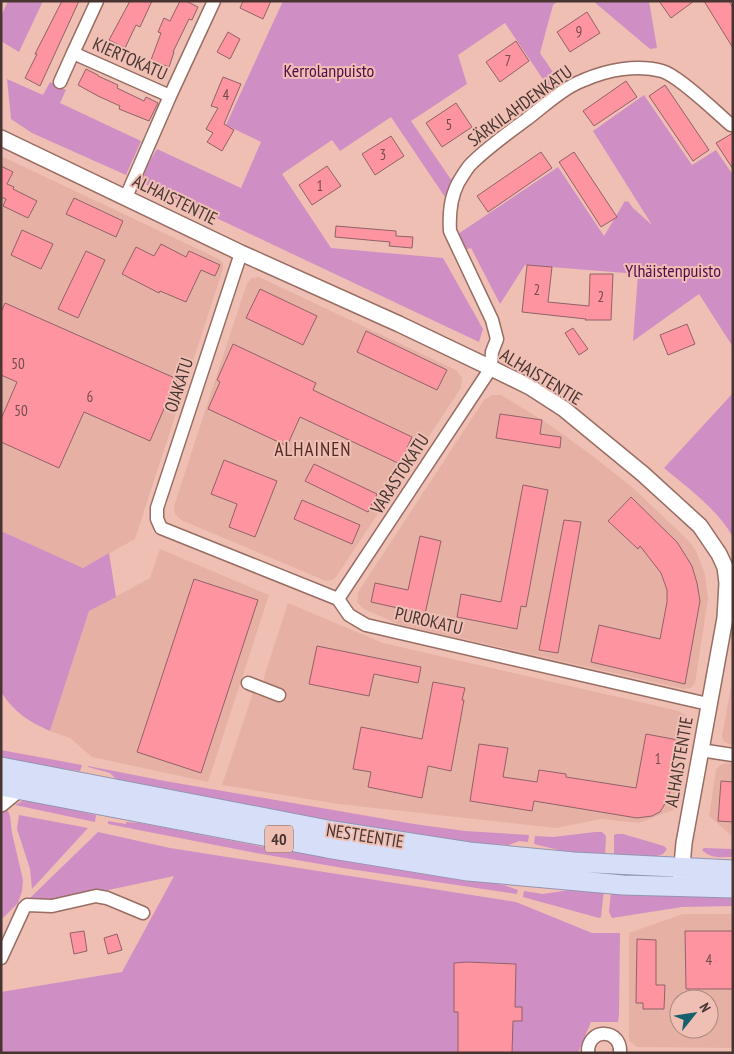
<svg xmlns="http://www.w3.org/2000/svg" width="734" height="1054" font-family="'PT Sans Narrow',sans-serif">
  <rect width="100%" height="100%" fill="#efbfb4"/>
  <path fill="#e6b1a4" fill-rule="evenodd" d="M1 156 219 259 223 263V269L135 539 83 568 1 531Z
    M259 277 456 370 462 378 461 388 336 577 332 580 326 581 181 520 175 514 174 506 247 283 252 278Z
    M492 395H501L547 423 590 454 632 487 689 541 696 551 705 574 708 599 695 683 691 688 684 689 398 624 364 609 357 602 358 592 484 400Z
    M160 549 269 595 208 782 92 757 70 738 50 731 89 611 150 578Z
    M288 603 383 643 679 711 686 716 688 724 673 810 639 823 601 819 556 828 338 804 222 785 253 693 265 697 264 677Z
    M733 675V746L724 742 722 736Z
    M727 763 733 764V837L709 816 716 770 720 765Z
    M683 914H733V1048L637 1047 629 1041V933ZM679 999H709V1029H679Z"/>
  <path fill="#d08fc4" d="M8 1H43L19 52 1 41V16Z
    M283 1H558L553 5 540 53 563 87 553 94 505 23 458 55 467 84 411 121 452 181 445 197 391 117 340 151 332 140 282 174 331 248 443 258 483 329 479 342 138 181 157 149 241 188 261 142 226 125Z
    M593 1H649L657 48 650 49Z
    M7 79 43 95 50 82 66 90 60 103 141 141 126 175 32 133 11 119Z
    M644 95 692 165 716 150 733 175V347L699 294 633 341 638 274 525 265 500 304 471 248 463 250 458 234 558 167 604 236 625 201 627 202 628 201 633 208 652 225 593 131Z
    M733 393V537C717 509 688 488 664 468Z
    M1 531 83 568 109 553 116 597 89 611 50 731C28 721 15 713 1 692Z
    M1 750 82 765 80 771 1 761Z
    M88 766 165 781 414 824 465 831 529 835 528 842 519 841 509 845 467 843 411 835 144 786 117 780 110 773 88 767Z
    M22 801H33L96 815 95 822 15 805Z
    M4 809 8 811 10 816 12 833 23 880 22 891 18 903 1 920V811Z
    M19 815 88 828 32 889 30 869 17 829Z
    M108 821 126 824V822L140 823 258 846 504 885 518 890 517 894 343 868 256 853 108 824Z
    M98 832 170 848 516 902 592 933H620L619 1014 618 1022H591L578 1053H1V992L122 972 174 876 29 907 31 897Z
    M595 832H602L606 836 605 856 571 853 534 844 535 836 553 837Z
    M616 834H623L664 846 667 849 663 854 648 859 614 857V835Z
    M704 848 733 849V857C721 857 711 859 702 850Z
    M569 890H604L601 917 599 918 523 897 524 891 543 894Z
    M611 891 733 896V906L682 907 612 918 609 912Z"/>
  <path fill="#fd94a0" stroke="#8f6367" d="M62 1H79L40 86 25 78 37 54H35Z
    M130 1H152L140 27 136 25 125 48 109 40Z
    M180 1H186L198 7 192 20 189 19 173 52H174L169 67 151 60 161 33 158 32 164 18 170 21Z
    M243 1H271L263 19 240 8Z
    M659 1H694L671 18Z
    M704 1H729L733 8V48Z
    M587 12 600 33 570 52 557 32Z
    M228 32 240 39 230 59 217 52Z
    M516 41 529 61 500 82 486 62Z
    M86 69 98 75V76L118 85 117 88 144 101 146 97 158 103 149 121 119 109 120 106 98 96 78 85Z
    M223 77 241 84 224 124 234 130 222 151 207 142 213 133 206 129 218 108 211 106Z
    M626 81 637 97 594 126 583 111Z
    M665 85 709 150 693 161 649 96Z
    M456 103 472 127 442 147 426 123Z
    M733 133V169L716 143Z
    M391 136 404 156 375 175 362 154Z
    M541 152 552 168 488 212 477 196Z
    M574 152 617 217 601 227 559 162Z
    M1 166 13 172 7 184 14 187 13 189 37 201 28 218 3 206 6 199 1 197Z
    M327 166 341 186 312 205 299 185Z
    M74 198 123 221 116 237 66 214Z
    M336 226 396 231V236L413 237 412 248 389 246 390 242 335 237Z
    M22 230 53 244 41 269 11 255Z
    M161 244 186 257 189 251 220 265 215 276 201 270 186 302 160 291 159 293 122 274 136 247 154 256Z
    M86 251 105 260 78 318 58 309Z
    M527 265 552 267 548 302 589 306 590 274H613L611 320H585L586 319 522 312Z
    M260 289 317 316 303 345 246 318Z
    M5 303 177 379 150 441 84 412 59 468 1 442V419L17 382 1 375V312Z
    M687 324 695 344 668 355 660 335Z
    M573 328 588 349 579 355 565 333Z
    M366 331 447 370 437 390 357 352Z
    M233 344 316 383 313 390 412 437 400 464 300 417 287 446 208 409 220 382 217 380Z
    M500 414 542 420 540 434 561 437 560 448 496 438Z
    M224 460 277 481 255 537 229 527 237 504 211 494Z
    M314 464 377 494 368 512 305 481Z
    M523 485 548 490 526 607 521 606 517 629 457 617 461 594 501 602Z
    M631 497 677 542 692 566 697 583 700 601 685 684 591 662 599 625 660 639 667 602V590L661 573 640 546 638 549 608 521Z
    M302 500 360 525 352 544 294 519Z
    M564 520 581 522 558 653 539 650Z
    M420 536 441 541 425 614 371 602 375 583 408 590Z
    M194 579 258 600 201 773 137 752Z
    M317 646 421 667 418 683 374 674 369 696 309 684Z
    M433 682 465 688 462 700H464L451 771 428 766 422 798 368 787 371 772 353 769 361 727 422 739Z
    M646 734 678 740 669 797 660 812 652 816 637 818 534 801 532 811 470 801 479 744 508 748 503 777 537 782 539 770 566 774V777L636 788Z
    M721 781 733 782V822L718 821Z
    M84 931 87 951 74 954 70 933Z
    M685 931H733V989H686Z
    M117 934 122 950 108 954 104 938Z
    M637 939 656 940V985H665L664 1009H643V1003H636Z
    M467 962 516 964 515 1007H522V1021H513L512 1053H458V1012H454V963Z"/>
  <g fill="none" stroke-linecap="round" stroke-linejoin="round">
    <g stroke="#986d63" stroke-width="15">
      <path id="minor" d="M97 1 73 53 170 96
        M60 82 73 53
        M126 197 170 96 214 1
        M241 253 157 508V519L161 528 338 599 349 615 366 625 708 704
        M338 599 491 368 492 352 497 339 492 320 450 231C449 214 450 199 458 183 462 177 466 169 471 164 488 147 508 133 527 119 545 105 563 88 584 80 607 70 637 64 662 71 679 76 717 113 731 125
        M248 683 279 695
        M700 750 733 755
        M1 958 24 908 27 905 52 906 96 896 107 898 143 913
        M588 1053C587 1027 622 1028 620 1053"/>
    </g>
    <g stroke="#986d63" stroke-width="18">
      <path id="tertiary" d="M1 138 241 253 399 324 491 368 530 387 564 409 643 474 700 526 719 554 725 567 727 583 725 618 684 843 681 876
        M1 804 18 790"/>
    </g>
    <g stroke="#9495b0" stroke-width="21">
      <path id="primary" d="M1 767 333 831 469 852 574 862 733 870
        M1 786 327 848 468 871 623 885 733 888"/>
    </g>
    <use href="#minor" stroke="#fff" stroke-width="12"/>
    <use href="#tertiary" stroke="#fff" stroke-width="15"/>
    <use href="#primary" stroke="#d7dff8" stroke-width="19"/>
  </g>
  <g text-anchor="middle" stroke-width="4" stroke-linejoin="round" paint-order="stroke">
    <g font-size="15" fill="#754d4d">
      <text x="579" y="37">9</text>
      <text x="508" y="66">7</text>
      <text x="226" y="100">4</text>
      <text x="449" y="130">5</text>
      <text x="383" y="160">3</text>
      <text x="320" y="191">1</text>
      <text x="537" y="295">2</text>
      <text x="601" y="302">2</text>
      <text x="18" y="369">50</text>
      <text x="90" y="402">6</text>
      <text x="21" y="416">50</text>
      <text x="658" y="764">1</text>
      <text x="709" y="965">4</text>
    </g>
    <rect fill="#efbfb4" stroke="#7a5e58" stroke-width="1" x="265" y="825.5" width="28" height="27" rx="4"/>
    <g font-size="16" font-weight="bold" fill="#483531">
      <text x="279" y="845">40</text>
    </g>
    <g font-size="18" fill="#483531" stroke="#efbfb4">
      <text transform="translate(130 59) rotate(24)" y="6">KIERTOKATU</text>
      <text transform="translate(520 106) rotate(-36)" y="6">SÄRKILAHDENKATU</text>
      <text transform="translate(175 200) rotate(26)" y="6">ALHAISTENTIE</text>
      <text transform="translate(541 377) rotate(31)" y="6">ALHAISTENTIE</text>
      <text transform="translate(179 385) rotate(-72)" y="6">OJAKATU</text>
      <text transform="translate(400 474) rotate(-57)" y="6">VARASTOKATU</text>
      <text transform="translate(429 621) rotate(13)" y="6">PUROKATU</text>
      <text transform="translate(679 762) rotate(-80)" y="6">ALHAISTENTIE</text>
      <text transform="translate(365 836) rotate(9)" y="6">NESTEENTIE</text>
    </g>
    <g font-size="18" fill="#520a4a" stroke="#efbfb4">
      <text x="329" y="77">Kerrolanpuisto</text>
      <text x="673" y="277">Ylhäistenpuisto</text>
    </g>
    <g font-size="19" letter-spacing="1" fill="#502b23" stroke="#efbfb4">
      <text x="313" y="456">ALHAINEN</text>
    </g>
  </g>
  <rect width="734" height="1054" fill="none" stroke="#483531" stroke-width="5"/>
  <g transform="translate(694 1014) rotate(60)"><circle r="24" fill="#efbfb4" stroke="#ac8880"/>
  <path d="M0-4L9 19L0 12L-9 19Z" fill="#16606e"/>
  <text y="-8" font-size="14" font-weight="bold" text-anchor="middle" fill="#483531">N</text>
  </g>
</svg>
